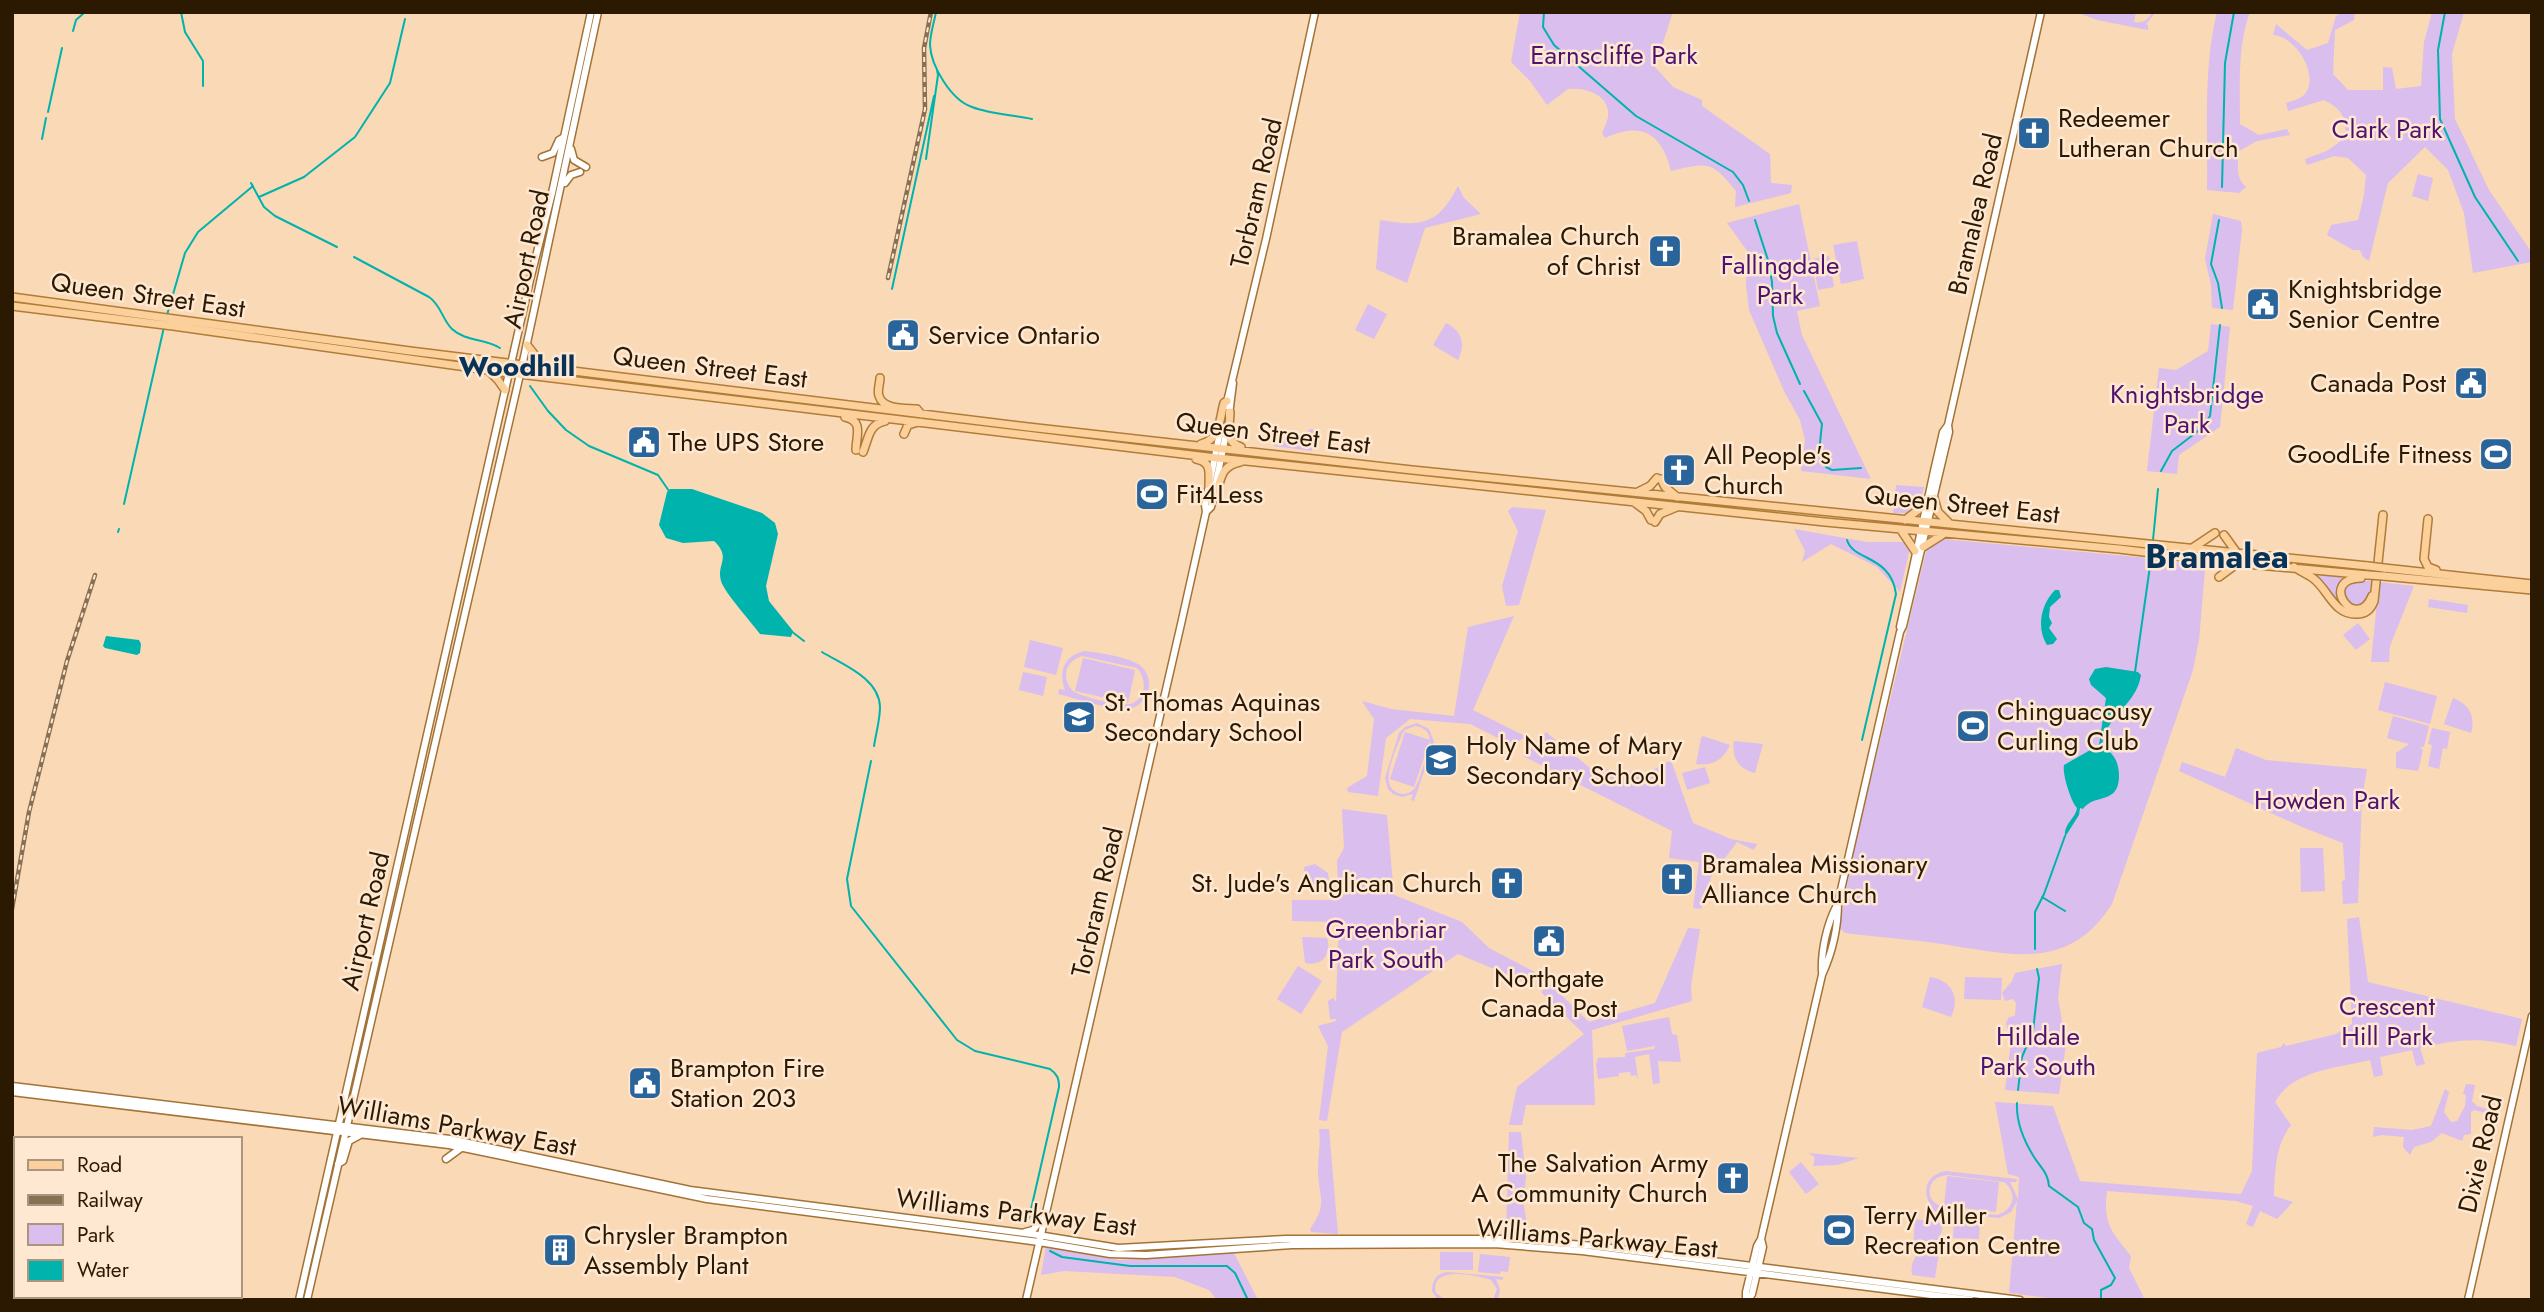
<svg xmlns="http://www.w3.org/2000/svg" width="2544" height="1312" font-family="Jost,sans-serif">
  <rect width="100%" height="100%" fill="#f9d9b6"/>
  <path fill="#d9beee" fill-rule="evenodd" d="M1520 12H1673L1655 67 1673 87 1702 100V106L1770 154 1771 183 1792 185 1791 193 1735 207 1736 191C1712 161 1708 162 1671 171 1662 133 1641 121 1605 138L1602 133C1604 129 1607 122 1608 117 1611 95 1586 87 1568 89L1547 105 1530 81 1511 62Z
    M2076 12H2136L2134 22C2142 24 2149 20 2152 12H2156L2146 24 2148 25V30L2097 20Z
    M2217 12H2250C2237 47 2240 87 2240 124L2259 135 2287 129 2290 135 2257 141 2239 151C2238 165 2235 177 2246 187L2239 193 2207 190C2208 133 2203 67 2217 12Z
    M2342 12H2355L2354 20 2335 30 2333 74 2348 90H2383V67L2392 68 2396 89 2421 86 2424 42 2432 12H2464L2452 54 2455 119 2489 190 2532 253V262L2473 273 2464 213 2448 170 2425 147 2388 183 2369 261 2363 257 2360 250H2353L2327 235 2331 225 2358 220 2364 195 2366 175 2348 158 2334 156 2307 165 2305 159 2327 151 2345 138C2348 117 2341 109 2324 100L2288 111 2286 103C2295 100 2305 98 2308 89 2316 68 2293 36 2273 35L2276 24 2307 50 2328 43 2336 16Z
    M2418 174 2433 178 2428 201 2412 196Z
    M1458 186 1464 198 1481 214 1425 228 1407 283 1376 269 1380 220C1422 227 1438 225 1458 186Z
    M1799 204 1820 306 1797 311 1802 335 1871 479 1801 471 1805 440 1800 420 1784 391 1749 310 1746 285 1748 252 1727 223Z
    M2213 214 2241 221 2242 230 2233 310 2212 308 2211 285 2205 259Z
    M1857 241 1864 279 1841 284 1833 245Z
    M1829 256 1834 287 1818 290 1813 259Z
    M1368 304 1387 314 1374 339 1355 330Z
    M1446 323C1462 331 1466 344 1458 360L1433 345Z
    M2211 324 2230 327 2220 427 2179 455 2177 474 2147 471 2159 368 2176 370 2208 351Z
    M1311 429 1318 431 1312 451 1274 446 1273 442C1287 438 1299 437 1311 429Z
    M1896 485 1924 487 1920 504 1910 513H1893Z
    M1512 507 1546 510 1519 605 1506 606 1502 586 1518 531 1508 511Z
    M1794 529 1867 542H1906L1910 548 1900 592 1877 567 1831 544 1802 562 1805 551Z
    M1942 539 2148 558 2198 565 2205 570 2199 640 2193 670 2112 904C2068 973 2010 954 1942 944 1910 939 1877 937 1845 933L1839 927 1856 840 1926 552 1928 547Z
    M2308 573 2351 577 2343 581 2338 591C2341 609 2358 618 2371 602 2354 635 2323 584 2308 573Z
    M2357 581H2371L2369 598 2366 604 2352 607 2343 599 2345 586Z
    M2379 582 2414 586 2390 646 2389 662H2371Z
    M2429 599 2468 605 2467 613 2428 607Z
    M1514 616 1473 710 1525 736 1514 746 1470 724 1410 719 1386 738 1378 796 1348 792 1347 788 1367 776 1374 719 1362 701 1391 709 1454 716 1468 627Z
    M2358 623 2370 639 2356 650 2343 635Z
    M1030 640 1063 648 1056 675 1024 667Z
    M1085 651C1100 653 1124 656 1138 664 1157 676 1150 706 1128 709 1112 711 1075 698 1058 694L1059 689 1065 690C1058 672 1064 655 1085 651ZM1082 656 1137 668C1147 679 1147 699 1130 704 1121 706 1079 697 1072 690 1068 686 1066 681 1066 675 1066 665 1073 659 1082 656Z
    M1083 658 1135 670 1128 703 1075 691Z
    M1023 672 1047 677 1043 696 1019 690Z
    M2385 682 2437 696 2430 724 2378 710Z
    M2453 698C2469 704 2476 716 2471 733L2444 724Z
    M2393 716 2429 726 2424 747H2420L2423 750 2418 771 2396 768V753L2409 744 2387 738Z
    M1417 723 1429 729 1434 742 1414 801 1411 800 1413 794 1402 797 1393 794 1388 789 1385 778 1399 733 1405 727ZM1415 726C1440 730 1427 754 1422 770 1420 776 1418 785 1413 790 1409 794 1403 795 1398 793 1377 786 1397 748 1402 734L1405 730Z
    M2432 728 2450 732 2447 749 2443 748 2439 769 2428 766 2432 745 2428 744Z
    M1405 732 1430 740 1414 787 1390 779Z
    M1546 732 1590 768 1648 773 1671 760 1693 823 1731 839 1757 844 1754 850 1737 842 1711 877 1701 909 1693 908 1699 862 1669 858 1672 831 1523 756Z
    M1703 736 1730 745C1723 760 1713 766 1696 764L1701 738Z
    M1734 741 1763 744 1755 773C1739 769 1731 758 1734 741Z
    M2236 748 2266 760 2367 769 2362 799 2358 903 2343 904 2342 881 2345 880 2343 843 2302 827 2179 771 2182 762 2225 777Z
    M1705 767 1710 783 1687 790 1682 773Z
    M1342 809 1387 815 1394 895 1462 922 1489 948 1540 975 1530 984 1458 954 1342 1032 1327 1121 1319 1120 1328 1046 1318 1026 1336 1021V1019H1330L1328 1001 1333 998 1336 1002 1339 922 1292 921V900H1339L1337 861 1344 848Z
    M2300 848H2323L2325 891 2301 892Z
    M1315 864 1328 873 1330 889H1305L1304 867Z
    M2359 917 2368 982 2522 1019 2516 1046C2478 1037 2458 1039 2420 1048L2425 1064 2416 1066 2412 1050 2380 1057 2383 1075 2374 1077 2370 1060C2338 1068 2292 1070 2275 1102L2291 1125C2275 1146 2275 1171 2274 1196L2293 1202 2277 1219 2260 1211 2253 1227 2246 1224 2253 1206 2236 1201 2107 1191C2103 1224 2111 1231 2131 1256L2129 1268 2145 1300H2064L2009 1293 2017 1201 2011 1212 1999 1218 1926 1210 1927 1207H1932C1921 1192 1926 1175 1945 1171L2017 1179 2016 1182H2010L2018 1199 2019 1177 2008 1174 1995 1102 2053 1106 2080 1181 2241 1194 2252 1171 2257 1053 2281 1047 2284 1043 2286 1046 2336 1034 2352 1024 2347 919ZM1947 1175 2004 1182C2018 1193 2014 1210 1997 1215 1980 1213 1924 1215 1930 1188 1932 1179 1939 1176 1947 1175Z
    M1688 928 1700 929 1691 986 1692 1001 1592 1030 1595 1105H1526L1522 1125H1509L1517 1087 1584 1034 1541 992 1550 984 1589 1022 1655 1003Z
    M1302 937 1327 938C1332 954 1322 967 1305 963Z
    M2062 964 2058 998 2066 1044 2059 1094 2005 1090 2011 1043 2006 1023 2009 1017 2015 1016 2016 1003 2013 999 2005 1001 2002 993 2012 981 2015 973Z
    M1298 966 1322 981 1301 1014 1277 999Z
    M1930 977C1951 980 1961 997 1951 1017L1922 1007Z
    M1965 977 2002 978 2001 1000 1964 999Z
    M1669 1017 1672 1034 1677 1035 1681 1062 1658 1061 1660 1083 1653 1084 1649 1054 1635 1057 1638 1079 1636 1075 1631 1076 1630 1072 1619 1073V1076L1598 1079 1596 1064 1598 1058 1625 1057V1053L1654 1049 1655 1046 1627 1051 1622 1026Z
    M2466 1084 2475 1085 2472 1101 2477 1106 2500 1113 2498 1116 2474 1110 2471 1112V1134L2464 1135 2462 1141 2442 1133 2431 1142 2414 1147 2410 1155 2403 1147 2404 1137 2382 1135 2373 1137 2374 1127 2412 1130 2431 1126 2445 1089 2449 1092 2444 1112 2451 1122 2457 1121 2465 1106 2466 1095 2463 1094Z
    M1319 1129H1329L1338 1234 1311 1232 1310 1229C1329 1202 1318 1198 1318 1169 1318 1155 1321 1143 1319 1129Z
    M1509 1132H1521L1526 1178 1523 1201 1529 1235 1506 1234Z
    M1808 1153 1859 1158 1837 1165 1813 1166 1815 1157Z
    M1801 1162 1819 1184 1806 1194 1789 1172Z
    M1947 1176 1999 1182 1996 1212 1944 1206Z
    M1915 1219 1942 1223C1943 1241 1931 1251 1913 1246Z
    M1954 1220 1980 1222 1979 1239 1953 1238Z
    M1046 1246 1119 1260 1234 1253 1258 1300H1217L1209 1290 1175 1277 1064 1271 1041 1275Z
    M1926 1250 1939 1252 1935 1278 1912 1275C1910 1262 1915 1254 1926 1250Z
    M1440 1252H1473V1270H1440Z
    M1480 1254 1510 1257 1508 1272 1501 1271 1500 1274 1478 1272Z
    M1448 1272 1503 1277V1280L1496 1279 1500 1290 1498 1299 1493 1300 1497 1289 1491 1280C1476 1275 1429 1265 1436 1293L1446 1300H1438L1432 1291C1432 1280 1437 1273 1448 1272Z"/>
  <path fill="#00b3ac" d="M670 489H692L762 513 775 523 778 534 766 586 769 601 793 631 791 637 760 634C752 623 724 592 721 581 716 564 732 558 714 541L683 543 666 538 659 525 667 492Z
    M2055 590H2059L2061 597 2050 607 2049 617 2052 623 2049 628 2057 639 2053 644 2047 645C2036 628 2041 604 2055 590Z
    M106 636 139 640 141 644 140 653 137 655 105 648 103 646Z
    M2106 667 2138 672 2141 675C2136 706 2106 715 2102 745 2106 749 2111 752 2114 757 2120 765 2122 787 2112 794 2102 801 2091 798 2083 809L2080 808 2079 815 2065 837C2063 824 2076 818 2077 808 2071 802 2062 774 2064 765L2099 745 2106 698 2091 685 2089 679 2095 669Z"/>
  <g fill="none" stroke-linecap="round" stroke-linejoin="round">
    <path stroke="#00b3ac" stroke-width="2" d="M181 12 185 32 203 61V86
      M936 12C934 23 930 34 930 45 931 66 951 100 972 107 990 114 1013 115 1032 119
      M1544 12 1543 27 1554 45 1636 116 1733 172 1743 185 1749 201
      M2445 12 2438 50 2440 119 2475 197 2518 261
      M73 31 76 20 85 12
      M48 112 62 48
      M42 139 46 118
      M926 159 938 75 937 70
      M251 183 264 207 275 216 337 247
      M2222 187 2225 63 2234 12
      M259 197 304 177 355 137 390 83 405 19
      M1755 220 1768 260 1772 282 1773 316 1777 333 1800 384
      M2219 220 2211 264 2218 283 2222 308
      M354 257 429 297C441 305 442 319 452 329 466 342 485 338 500 348
      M892 289 934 96
      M167 315 185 253 198 232 253 186
      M530 386 548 411 566 430 589 446 658 475 669 491
      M1804 391 1822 424 1819 452 1826 467 1832 470 1861 468
      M2161 471 2172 451 2202 428 2210 416 2220 325
      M124 504 164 327
      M118 532 119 529
      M1847 540C1853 561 1891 555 1896 594L1862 740
      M2153 540 2158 489
      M791 631 804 641
      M822 652C843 665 879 678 880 707 880 720 876 733 874 746
      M2135 672 2151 559
      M871 761 847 879 851 906 957 1040 975 1051 1050 1069C1057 1074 1059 1078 1059 1087L1029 1218
      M2042 897 2065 911
      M2035 949V912L2044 894 2065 836
      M2018 1090 2022 1057 2033 1031 2039 978 2037 969
      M2017 1103C2016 1122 2024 1141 2034 1157 2041 1168 2048 1173 2049 1186L2078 1207 2084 1223 2092 1229 2094 1240 2115 1278 2111 1285 2101 1290V1300
      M1050 1251 1062 1257 1130 1266H1227L1235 1273 1248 1300"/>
    <g stroke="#a37336" stroke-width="9">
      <path id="secondary" d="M571 149 574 160 586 167
        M542 157 553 153 559 140 564 137
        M565 183 571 175 580 172
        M1226 406 1266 239 1315 12
        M1229 415 1233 383
        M1206 512 1211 507 1227 429
        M1900 627 1934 471 1943 432 1948 425
        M1822 972C1821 950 1827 924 1837 905
        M12 1086 450 1139 690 1190 1032 1234 1118 1248 1286 1239H1516L1594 1246 2020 1300
        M12 1092 449 1145 707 1199 1039 1242 1110 1254 1146 1255 1292 1245 1494 1244 1582 1251 1971 1300
        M446 1159 461 1148
        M338 1164 343 1161 349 1141 360 1135
        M1025 1232 1033 1230 1043 1218
        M299 1300 530 280 552 193 591 12
        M307 1300 524 357 598 12
        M1026 1300 1181 624 1206 512 1205 505 1221 427
        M1746 1300V1292L1757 1246 1761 1239 1822 975C1832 953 1838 927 1838 903L1900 632 1903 626 1949 432 1948 425 2041 12
        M1748 1300 1752 1294 1763 1247 1761 1239
        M2468 1300 2532 1016"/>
    </g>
    <g stroke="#b17c39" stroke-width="10">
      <path id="primary" d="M12 297 410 351 1028 427 1412 470 2368 566
        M12 306 173 326 502 372 1208 457 1825 522 2119 549 2235 563 2368 575
        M527 345 544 367
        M489 371 498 380 505 390
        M880 378C880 383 877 391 879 396 883 410 906 408 917 409L921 414
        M1230 412C1230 427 1223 441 1241 447
        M845 417C864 421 856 436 856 450
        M904 434 908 425 915 423
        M1201 444C1221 439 1219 420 1224 403L1227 401
        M863 452C869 438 868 425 885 421
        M1196 459C1212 462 1209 473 1209 485
        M1661 479 1665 487 1677 497
        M1638 492 1650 486 1657 478
        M1934 498 1938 512 1949 523
        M1212 501C1223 485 1216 467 1240 462
        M1634 502 1646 511 1651 520
        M2428 519 2424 559 2428 567 2436 570
        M1905 520 1926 504
        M1655 522 1660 514 1677 507
        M1901 530 1915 551
        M2224 535 2237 553
        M1923 547 1942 535
        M2194 547 2215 533
        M2294 567C2301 572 2308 574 2314 579 2329 591 2334 615 2357 614 2366 614 2371 609 2374 601L2383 515
        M2384 568 2532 584
        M2383 576 2532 590
        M2219 577 2238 563
        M2361 578C2317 579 2356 634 2372 596"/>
    </g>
    <use href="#secondary" stroke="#fff" stroke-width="6"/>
    <use href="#primary" stroke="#fbd09a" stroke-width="7"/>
    <g stroke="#897053" stroke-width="4.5">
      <path id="rail" d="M888 278 925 109 924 48 931 12
        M12 909 29 812 67 661 95 575"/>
    </g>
    <use href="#rail" stroke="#fee8d1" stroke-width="2" stroke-dasharray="5" stroke-linecap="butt"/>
    <g stroke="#b17c39" stroke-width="10" stroke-linecap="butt">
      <path id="primary-bridge" d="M2368 566 2384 568
        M2368 575 2383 576"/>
    </g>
    <use href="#primary-bridge" stroke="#fbd09a" stroke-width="7"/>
  </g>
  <defs>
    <g id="church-square" transform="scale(1.75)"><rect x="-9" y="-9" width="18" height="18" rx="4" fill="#29649b" stroke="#fee8d1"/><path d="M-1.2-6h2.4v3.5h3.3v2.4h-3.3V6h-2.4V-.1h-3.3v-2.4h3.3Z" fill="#fff"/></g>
    <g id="civic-square" transform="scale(1.75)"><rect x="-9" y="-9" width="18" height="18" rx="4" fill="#29649b" stroke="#fee8d1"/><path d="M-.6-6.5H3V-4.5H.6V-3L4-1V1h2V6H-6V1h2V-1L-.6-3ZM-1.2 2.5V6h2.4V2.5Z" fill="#fff"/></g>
    <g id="stadium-square" transform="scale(1.75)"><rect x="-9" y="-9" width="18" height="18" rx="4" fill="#29649b" stroke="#fee8d1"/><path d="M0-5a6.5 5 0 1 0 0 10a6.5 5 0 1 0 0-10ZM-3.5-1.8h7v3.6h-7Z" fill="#fff"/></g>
    <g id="school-square" transform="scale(1.75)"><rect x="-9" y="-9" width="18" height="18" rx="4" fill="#29649b" stroke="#fee8d1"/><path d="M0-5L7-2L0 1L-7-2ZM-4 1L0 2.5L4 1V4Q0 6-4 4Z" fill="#fff"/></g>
    <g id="building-square" transform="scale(1.75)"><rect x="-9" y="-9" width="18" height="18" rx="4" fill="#29649b" stroke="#fee8d1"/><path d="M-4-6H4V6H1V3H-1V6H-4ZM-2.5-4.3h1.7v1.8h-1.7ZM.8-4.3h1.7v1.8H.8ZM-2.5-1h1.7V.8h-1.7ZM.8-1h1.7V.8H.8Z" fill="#fff"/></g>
  </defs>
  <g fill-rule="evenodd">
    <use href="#church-square" x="2034" y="133"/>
    <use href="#church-square" x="1665" y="251"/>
    <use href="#civic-square" x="2263" y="304"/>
    <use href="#civic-square" x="903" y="335"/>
    <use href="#civic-square" x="2471" y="383"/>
    <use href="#civic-square" x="644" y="442"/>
    <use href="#stadium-square" x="2496" y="454"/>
    <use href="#church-square" x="1679" y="470"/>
    <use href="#stadium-square" x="1152" y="494"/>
    <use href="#school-square" x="1079" y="717"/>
    <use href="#stadium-square" x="1973" y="726"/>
    <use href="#school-square" x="1441" y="760"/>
    <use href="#church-square" x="1677" y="879"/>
    <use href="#church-square" x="1507" y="883"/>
    <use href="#civic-square" x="1549" y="941"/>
    <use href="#civic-square" x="645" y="1083"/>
    <use href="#church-square" x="1733" y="1178"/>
    <use href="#stadium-square" x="1839" y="1230"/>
    <use href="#building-square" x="560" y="1250"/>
  </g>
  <g text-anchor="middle" stroke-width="5" stroke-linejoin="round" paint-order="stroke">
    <g font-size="26" fill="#4f136f" stroke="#fee8d1">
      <text x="1614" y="64">Earnscliffe Park</text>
      <text x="2387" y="138">Clark Park</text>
      <text x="1780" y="274">Fallingdale<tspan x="1780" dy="30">Park</tspan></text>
      <text x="2187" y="403">Knightsbridge<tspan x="2187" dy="30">Park</tspan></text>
      <text x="2327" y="809">Howden Park</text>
      <text x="1386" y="938">Greenbriar<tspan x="1386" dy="30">Park South</tspan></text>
      <text x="2387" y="1015">Crescent<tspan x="2387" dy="30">Hill Park</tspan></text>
      <text x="2038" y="1045">Hilldale<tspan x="2038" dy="30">Park South</tspan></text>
    </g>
    <g font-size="26" fill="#2c1901" stroke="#fee8d1" text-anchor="start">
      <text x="2058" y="127">Redeemer<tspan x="2058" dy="30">Lutheran Church</tspan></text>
      <text x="1640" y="245" text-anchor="end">Bramalea Church<tspan x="1640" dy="30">of Christ</tspan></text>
      <text x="2288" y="298">Knightsbridge<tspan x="2288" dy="30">Senior Centre</tspan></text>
      <text x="928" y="344">Service Ontario</text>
      <text x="2446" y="392" text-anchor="end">Canada Post</text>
      <text x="668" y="451">The UPS Store</text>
      <text x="2472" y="463" text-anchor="end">GoodLife Fitness</text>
      <text x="1704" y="464">All People's<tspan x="1704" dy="30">Church</tspan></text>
      <text x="1176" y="503">Fit4Less</text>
      <text x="1104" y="711">St. Thomas Aquinas<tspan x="1104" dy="30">Secondary School</tspan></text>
      <text x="1997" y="720">Chinguacousy<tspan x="1997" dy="30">Curling Club</tspan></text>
      <text x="1466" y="754">Holy Name of Mary<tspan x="1466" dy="30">Secondary School</tspan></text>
      <text x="1702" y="873">Bramalea Missionary<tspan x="1702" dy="30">Alliance Church</tspan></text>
      <text x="1482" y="892" text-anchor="end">St. Jude's Anglican Church</text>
      <text x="1549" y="987" text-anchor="middle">Northgate<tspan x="1549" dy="30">Canada Post</tspan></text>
      <text x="670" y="1077">Brampton Fire<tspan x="670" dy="30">Station 203</tspan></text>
      <text x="1708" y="1172" text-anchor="end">The Salvation Army<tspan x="1708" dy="30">A Community Church</tspan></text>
      <text x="1864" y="1224">Terry Miller<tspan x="1864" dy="30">Recreation Centre</tspan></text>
      <text x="584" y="1244">Chrysler Brampton<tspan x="584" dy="30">Assembly Plant</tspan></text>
    </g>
    <g font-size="26" fill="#2c1901" stroke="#fee8d1">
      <text transform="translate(1256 193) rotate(-77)" y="9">Torbram Road</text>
      <text transform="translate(1975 214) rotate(-77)" y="9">Bramalea Road</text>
      <text transform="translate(526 259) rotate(-78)" y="9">Airport Road</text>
      <text transform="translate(148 295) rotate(8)" y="9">Queen Street East</text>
      <text transform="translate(710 367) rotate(7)" y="9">Queen Street East</text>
      <text transform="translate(1273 433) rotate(7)" y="9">Queen Street East</text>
      <text transform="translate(1962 504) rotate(6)" y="9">Queen Street East</text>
      <text transform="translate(1097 902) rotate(-77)" y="9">Torbram Road</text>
      <text transform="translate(365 921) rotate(-77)" y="9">Airport Road</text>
      <text transform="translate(457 1126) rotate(10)" y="9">Williams Parkway East</text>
      <text transform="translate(2480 1154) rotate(-77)" y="9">Dixie Road</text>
      <text transform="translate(1016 1212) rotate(7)" y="9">Williams Parkway East</text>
      <text transform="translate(1597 1238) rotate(5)" y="9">Williams Parkway East</text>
    </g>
    <g font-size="28" font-weight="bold" fill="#083358" stroke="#fee8d1">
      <text x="517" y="376">Woodhill</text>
    </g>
    <g font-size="33" font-weight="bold" fill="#083358" stroke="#fee8d1">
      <text x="2217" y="568">Bramalea</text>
    </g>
  </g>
  <rect width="2544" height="1312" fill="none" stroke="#2c1901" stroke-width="28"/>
  <rect x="14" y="1137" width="228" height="161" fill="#fee8d1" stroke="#aa957e" stroke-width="2"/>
  <rect x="28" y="1160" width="35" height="10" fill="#fbd09a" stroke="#aa957e" stroke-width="2"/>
  <text x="77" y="1172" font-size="21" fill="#2c1901">Road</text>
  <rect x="28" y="1195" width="35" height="10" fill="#897053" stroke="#aa957e" stroke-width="2"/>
  <text x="77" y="1207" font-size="21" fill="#2c1901">Railway</text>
  <rect x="28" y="1224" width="35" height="21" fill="#d9beee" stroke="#aa957e" stroke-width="2"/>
  <text x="77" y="1242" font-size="21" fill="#2c1901">Park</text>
  <rect x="28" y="1260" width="35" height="21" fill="#00b3ac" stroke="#aa957e" stroke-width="2"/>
  <text x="77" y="1277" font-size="21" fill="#2c1901">Water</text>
</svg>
